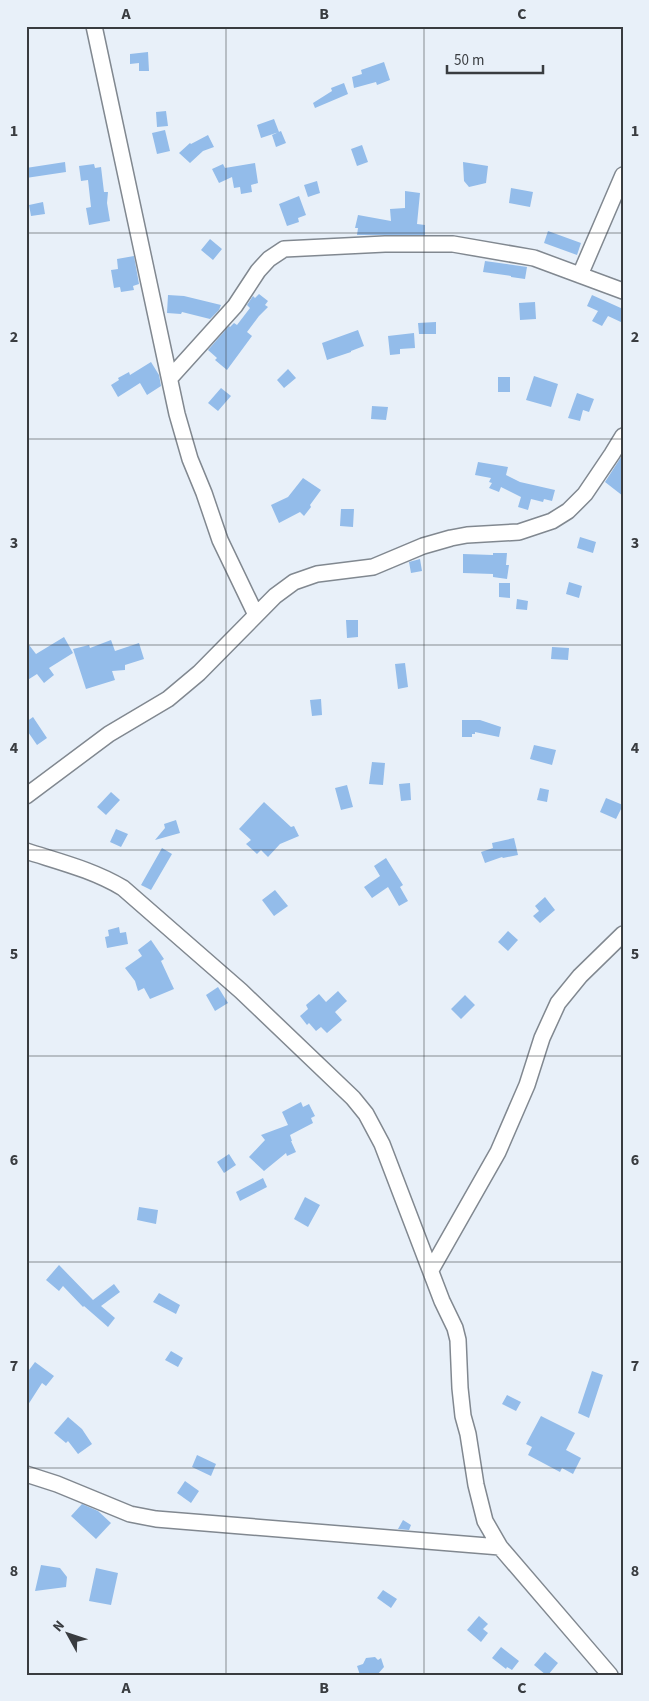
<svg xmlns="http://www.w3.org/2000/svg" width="649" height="1701" font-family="'Source Sans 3',sans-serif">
  <rect width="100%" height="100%" fill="#e8f0f9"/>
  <path fill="#93bcea" d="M148 52 149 71H139V63L130 64V54Z
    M384 62 390 80 377 85 376 82 354 88 352 77 362 74 361 70Z
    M344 83 348 94 315 108 313 103 332 91 331 88Z
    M166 111 168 126 157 127 156 112Z
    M274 119 279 132 261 138 257 125Z
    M165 130 170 151 157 154 152 133Z
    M281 131 286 143 276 147 272 135Z
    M208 135 214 147 203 151 190 163 179 153 190 143 191 144Z
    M362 145 368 162 357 166 351 149Z
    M65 162 66 172 26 178V168Z
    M463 162 488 166 486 183 469 187 464 181Z
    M255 163 258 183 251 185 252 192 241 194 240 187 234 188 232 177 219 183 212 169 223 164 225 168Z
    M94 164 95 168 101 167 104 192H108L107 203 110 221 89 225 86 208 91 207 88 180 81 181 79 166Z
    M317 181 320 193 308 197 304 185Z
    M511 188 533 192 530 207 509 203Z
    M405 191 420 193 417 224 425 225V235H357L358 228H355L358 215 391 221 390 209 405 208Z
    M299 196 306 215 298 218 299 222 287 226 279 204Z
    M43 202 45 214 31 216 29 205Z
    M548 231 581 243 577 255 544 243Z
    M210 239 222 249 213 260 201 250Z
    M134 256 139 284 133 286 134 290 121 292 120 287 114 288 111 270 118 269 117 259Z
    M485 261 527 267 525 279 511 277V276L483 272Z
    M259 294 268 301 265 305 268 307 259 316 247 332 252 336 227 370 215 360 217 358 208 350 229 326 230 327 234 323 237 325 250 308 247 305 253 296 255 298Z
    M168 295 184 296 221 305 219 310 210 319 182 312 181 314 167 313Z
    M592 295 623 309V323L608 316 602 326 592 321 598 311 587 306Z
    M535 302 536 319 520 320 519 303Z
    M436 322V334H419L418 323Z
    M358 330 364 346 351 351V352L327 360 322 343Z
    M414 333 415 348 400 349V354L390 355 388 336Z
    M151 362 159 375 161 386 147 395 140 383 118 397 111 385 119 380 118 378 129 372 130 375Z
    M288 369 296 378 284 388 277 380Z
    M534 376 558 384 551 407 526 400Z
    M498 377H510V392H498Z
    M221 388 231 396 218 411 208 403Z
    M577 393 594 399 589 412 583 410 580 421 568 418Z
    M372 406 388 407 386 420 371 419Z
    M623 454V496L605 482Z
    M478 462 508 467 506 475 520 482 555 490 552 501 544 499 543 502 531 499 528 510 518 507 521 497 501 487 499 492 489 488 492 483 489 482 491 478 475 475Z
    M303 478 321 490 310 505 311 507 304 516 300 512 279 523 271 505 288 497Z
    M341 509H354L353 527 340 526Z
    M580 537 596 542 593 553 577 548Z
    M493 553H507L506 565H509L507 579 493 577V574L463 573V554L493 555Z
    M420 559 422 571 411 573 409 562Z
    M569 582 582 586 579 598 566 594Z
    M499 583H510V598L499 597Z
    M517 599 528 601 527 610 516 609Z
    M346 620H358V637L347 638Z
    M64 637 73 653 49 668 54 675 44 683 37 674 26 681V641L36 654Z
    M111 640 115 651 139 643 144 659 125 665V670L112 671 115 680 86 689 73 649 89 645 90 648Z
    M552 647 569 648 568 660 551 659Z
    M405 663 408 687 398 689 395 664Z
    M321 699 322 715 312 716 310 700Z
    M33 717 47 738 37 745 26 729V722Z
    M462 720H480L501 727 499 737 475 732V734H472V737H462Z
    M534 745 556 750 552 765 530 759Z
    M372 762 385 763 383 785 369 784Z
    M410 783 411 800 401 801 399 784Z
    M347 785 353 807 341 810 335 788Z
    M540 788 549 790 547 802 537 800Z
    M111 792 120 800 106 815 97 807Z
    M606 798 623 805 616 819 600 812Z
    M264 802 291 827 294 826 299 836 280 844 268 857 261 850 257 854 246 844 251 840 239 829Z
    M176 820 180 833 155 840 165 828 164 824Z
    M116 829 128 834 121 847 110 842Z
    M514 838 518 855 503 858 502 857 485 863 481 852 493 848 492 843Z
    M162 848 172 854 151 890 141 885Z
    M386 858 403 885 400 887 408 901 399 906 388 887 372 898 364 887 380 876 374 866Z
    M275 890 288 906 274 916 262 900Z
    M545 897 555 910 540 923 533 916 539 911 535 906Z
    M119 927 120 933 126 932 128 944 107 948 105 937 109 936 108 930Z
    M508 931 518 940 508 951 498 942Z
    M151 940 164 959 161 961 174 989 150 999 144 988 138 991 135 981 125 968 142 956 138 950Z
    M218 987 228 1003 215 1011 206 995Z
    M338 991 347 1001 335 1012 342 1020 327 1033 321 1027 316 1031 309 1023 307 1025 300 1016 308 1009 306 1005 319 994 326 1002Z
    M465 995 475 1005 461 1019 451 1009Z
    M301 1102 303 1107 309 1104 315 1116 311 1118 313 1123 290 1135 292 1141H291L296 1152 287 1156 286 1153 264 1171 249 1157 265 1140 261 1135 288 1125 282 1112Z
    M229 1154 236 1165 224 1173 217 1162Z
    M263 1178 267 1187 240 1201 236 1192Z
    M305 1197 320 1205 308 1227 294 1219Z
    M139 1207 158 1210 156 1224 137 1220Z
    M59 1265 93 1300 114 1284 120 1292 101 1306 115 1318 108 1327 84 1306 83 1307 63 1286 59 1291 46 1280Z
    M159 1293 180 1305 176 1314 153 1302Z
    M171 1351 183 1358 178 1367 165 1360Z
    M35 1362 54 1376 46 1386 42 1383 26 1408V1374Z
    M592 1371 603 1375 589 1418 578 1413Z
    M507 1395 521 1402 516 1411 502 1404Z
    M541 1416 575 1433 566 1450 581 1458 573 1474 562 1468 560 1472 528 1455 532 1447 526 1444Z
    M68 1417 82 1429 92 1444 78 1454 68 1441 66 1443 54 1433Z
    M197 1455 216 1464 211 1476 192 1467Z
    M185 1481 199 1491 191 1503 177 1493Z
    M82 1504 98 1511 111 1523 96 1539 71 1516Z
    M403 1520 411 1525 409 1530 398 1529Z
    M41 1565 60 1568 67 1577 66 1587 35 1591Z
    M96 1568 118 1573 111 1605 89 1601Z
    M383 1590 397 1599 391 1608 377 1598Z
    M479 1616 488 1624 483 1629 488 1633 481 1642 467 1630Z
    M501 1647 519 1661 512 1670 507 1667 506 1669 492 1658Z
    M545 1652 558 1663 548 1675H546L534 1665Z
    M375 1657 378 1660 381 1658 384 1667 377 1675H360L357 1666 363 1664 366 1658Z"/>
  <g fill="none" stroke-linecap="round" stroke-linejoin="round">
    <g stroke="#818890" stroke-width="18">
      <path id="minor" d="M94 26 177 414 190 459 204 493 220 540 256 615
        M580 275 623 175
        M170 378 235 306 258 271 269 259 284 249 385 244H453L534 258 623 291
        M26 796 109 734 168 699 199 673 275 596 294 582 317 574 373 567 423 546 451 538 467 535 519 532 552 521 568 511 585 494 612 454 623 436
        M26 851C60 862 93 870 123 888L241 991 353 1098 366 1114 382 1144 442 1301 455 1328 458 1340 460 1388 463 1416 468 1434 476 1485 485 1521 500 1547 610 1675
        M431 1270 498 1152 527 1085 542 1038 558 1003 580 976 623 934
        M26 1474 57 1484 130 1514 156 1519 500 1547"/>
    </g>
    <use href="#minor" stroke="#fff" stroke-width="15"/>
  </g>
  <path fill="none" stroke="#393c40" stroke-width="1" stroke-opacity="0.55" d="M226 26V1675M424 26V1675M26 233H623M26 439H623M26 645H623M26 850H623M26 1056H623M26 1262H623M26 1468H623"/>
  <rect width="649" height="1701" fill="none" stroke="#e8f0f9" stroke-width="55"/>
  <g transform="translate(68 1634) rotate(310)" stroke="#e8f0f9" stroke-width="4" paint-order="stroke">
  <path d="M0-4L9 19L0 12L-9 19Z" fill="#393c40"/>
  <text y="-8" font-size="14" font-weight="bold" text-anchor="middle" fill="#393c40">N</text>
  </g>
  <path d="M447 65v8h96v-8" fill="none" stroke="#393c40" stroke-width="2.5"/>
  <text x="454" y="65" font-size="15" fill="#393c40" stroke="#e8f0f9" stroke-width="4" paint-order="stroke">50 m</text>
  <rect x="28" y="28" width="594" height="1646" fill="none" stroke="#393c40" stroke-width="2"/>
  <g font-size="16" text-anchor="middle" font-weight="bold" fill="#393c40">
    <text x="126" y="19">A</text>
    <text x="324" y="19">B</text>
    <text x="522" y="19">C</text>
    <text x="14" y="136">1</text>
    <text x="635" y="136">1</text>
    <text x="14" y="342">2</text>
    <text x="635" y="342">2</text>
    <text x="14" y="548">3</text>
    <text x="635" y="548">3</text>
    <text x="14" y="753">4</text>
    <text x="635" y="753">4</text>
    <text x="14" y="959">5</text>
    <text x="635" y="959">5</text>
    <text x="14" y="1165">6</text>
    <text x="635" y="1165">6</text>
    <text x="14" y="1371">7</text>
    <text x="635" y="1371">7</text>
    <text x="14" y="1576">8</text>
    <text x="635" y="1576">8</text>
    <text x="126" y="1693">A</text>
    <text x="324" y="1693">B</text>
    <text x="522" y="1693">C</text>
  </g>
</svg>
